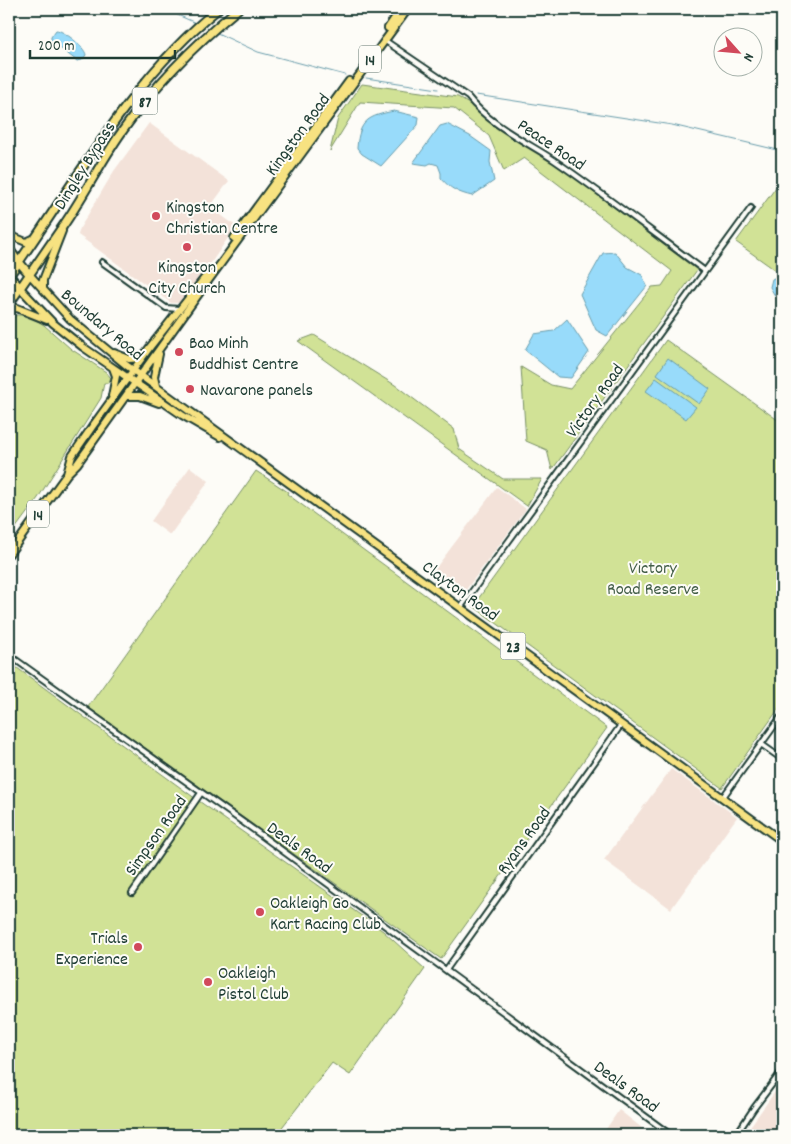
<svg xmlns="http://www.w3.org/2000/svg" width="791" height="1144" font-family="Dekko,sans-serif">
  <rect width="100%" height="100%" fill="#fdfcf7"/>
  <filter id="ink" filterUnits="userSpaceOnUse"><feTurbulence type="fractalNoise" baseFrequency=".02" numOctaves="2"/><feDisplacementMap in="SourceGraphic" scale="10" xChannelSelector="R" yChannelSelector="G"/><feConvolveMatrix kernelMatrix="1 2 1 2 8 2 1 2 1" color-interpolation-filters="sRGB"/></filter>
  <g filter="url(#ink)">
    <path fill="#f3e2d9" d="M149 123 229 181 210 207 236 226 209 266 179 303H171L78 235 80 228 114 171Z
      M190 467 209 481 170 535 151 521Z
      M497 487 526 509 462 595 432 573Z
      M671 769 737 817 671 909 604 860Z
      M782 1083V1135H744L772 1096Z
      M619 1110 651 1135H602Z"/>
    <path fill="#d1e296" stroke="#789065" d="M362 84 458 97 527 142 697 270 552 470 547 450 526 441 521 367 551 385 570 389 652 287 662 286 672 271 524 158 504 171 489 136 454 108 360 102 330 151 338 118Z
      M782 179V275L736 242Z
      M16 315H28L44 325 71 349 106 372 111 378 108 383H104L101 398 38 498 9 537V325Z
      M314 335 395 385 454 429 459 449 503 479H542L527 506 298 341Z
      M666 340 782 423V704L722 788 473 606Z
      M256 471 288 492 287 494 607 728 441 959 88 707Z
      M9 662 196 799 383 931 425 969 350 1075 332 1063 276 1135H9Z"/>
    <path fill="#98dbfa" stroke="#689cab" d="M56 30C63 30 85 47 86 55L82 60 77 61 51 41V37Z
      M394 111 419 117 418 125 381 166 362 154 357 148C359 120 369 116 394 111Z
      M447 124 470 136 491 151 490 162 494 181 472 196C459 193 450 189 441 178V173L438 165 431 163 427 165 413 163 440 126Z
      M615 252 627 267 642 275 647 286 607 336 596 330 580 294 603 253Z
      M778 276 782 277V302L775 296 770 287 772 279Z
      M567 319 589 352 571 378 558 377 525 350 534 334 554 331Z
      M668 358 710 389 699 404 657 374Z
      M656 378 696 407 686 419 646 391Z"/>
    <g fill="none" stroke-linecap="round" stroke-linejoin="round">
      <path stroke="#689cab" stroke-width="1" d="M164 9 198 24
        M215 32 258 52 345 75
        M366 78 438 89
        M476 95 672 125 782 151"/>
      <g stroke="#1f3d34" stroke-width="8">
        <path id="minor" d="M384 40 468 97C490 125 525 141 554 160 605 195 655 234 705 271
          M102 262 166 308 179 309
          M460 608 751 208
          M9 655 261 835 671 1135
          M761 744 782 759
          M723 797 780 718
          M132 893 201 793
          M446 970 621 725
          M736 1135 754 1108 782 1071"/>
      </g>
      <g stroke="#1f3d34" stroke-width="10">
        <path id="primary" d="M388 28 401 9
          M9 235 26 242 35 238
          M234 238 349 81
          M9 248 19 262
          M30 275 70 319 126 365 782 841
          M20 288 53 323 83 347 182 415 220 437
          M43 289V280L62 231
          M9 309 17 308 47 320
          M114 353 129 359 142 358
          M156 386 154 377 159 354
          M112 396 116 376 113 368
          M126 396H140L159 403
          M67 474 72 456 92 427 150 347 206 276
          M9 554 67 474 77 464 208 281 408 9"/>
      </g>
      <g stroke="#1f3d34" stroke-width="11">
        <path id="trunk" d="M19 262 30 275
          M9 275 20 288
          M9 276C75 184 129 81 218 9
          M9 304C27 278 45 252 63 226 84 196 100 163 121 133 154 86 194 45 238 9"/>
      </g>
      <use href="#minor" stroke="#fdfcf7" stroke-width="4"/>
      <use href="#primary" stroke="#f7e281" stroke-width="6"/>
      <use href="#trunk" stroke="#f7e281" stroke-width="7"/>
    </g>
  </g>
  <g fill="#d1495b" stroke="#fdfcf7" stroke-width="2">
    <circle cx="156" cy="216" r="5"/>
    <circle cx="187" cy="247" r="5"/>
    <circle cx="179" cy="352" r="5"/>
    <circle cx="190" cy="389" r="5"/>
    <circle cx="260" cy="912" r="5"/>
    <circle cx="138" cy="947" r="5"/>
    <circle cx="208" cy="982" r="5"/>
  </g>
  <g text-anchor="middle" stroke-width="4" stroke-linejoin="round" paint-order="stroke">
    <g fill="#fdfcf7" stroke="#62766e" stroke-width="1">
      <rect x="359" y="45.5" width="22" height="27" rx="4"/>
      <rect x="132.5" y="87.5" width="25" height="27" rx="4"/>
      <rect x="27" y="500.5" width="22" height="27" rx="4"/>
      <rect x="500.5" y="632.5" width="25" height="27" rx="4"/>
    </g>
    <g font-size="16" font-weight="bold" fill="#1f3d34">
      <text x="370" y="65">14</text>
      <text x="145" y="107">87</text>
      <text x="38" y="520">14</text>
      <text x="513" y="652">23</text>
    </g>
    <g font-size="18" fill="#1f3d34" stroke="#fdfcf7">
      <text transform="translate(297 134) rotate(-54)" y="6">Kingston Road</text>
      <text transform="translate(552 144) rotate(34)" y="6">Peace Road</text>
      <text transform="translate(84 165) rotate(-58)" y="6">Dingley Bypass</text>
      <text transform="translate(103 324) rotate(40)" y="6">Boundary Road</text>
      <text transform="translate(594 400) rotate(-54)" y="6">Victory Road</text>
      <text transform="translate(461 590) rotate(36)" y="6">Clayton Road</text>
      <text transform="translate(155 835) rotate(-55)" y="6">Simpson Road</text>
      <text transform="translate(523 840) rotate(-54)" y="6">Ryans Road</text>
      <text transform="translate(300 847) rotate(36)" y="6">Deals Road</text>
      <text transform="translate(627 1086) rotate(36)" y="6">Deals Road</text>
    </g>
    <g font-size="18" fill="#1f3d34" stroke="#fdfcf7" text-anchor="start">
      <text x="166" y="212">Kingston<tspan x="166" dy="21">Christian Centre</tspan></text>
      <text x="187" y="272" text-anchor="middle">Kingston<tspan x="187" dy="21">City Church</tspan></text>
      <text x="189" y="348">Bao Minh<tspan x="189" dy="21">Buddhist Centre</tspan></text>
      <text x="200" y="395">Navarone panels</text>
      <text x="270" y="908">Oakleigh Go<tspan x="270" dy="21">Kart Racing Club</tspan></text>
      <text x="128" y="943" text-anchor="end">Trials<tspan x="128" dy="21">Experience</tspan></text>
      <text x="218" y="978">Oakleigh<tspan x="218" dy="21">Pistol Club</tspan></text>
    </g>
    <g font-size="18" fill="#435e48" stroke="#fdfcf7">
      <text x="653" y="573">Victory<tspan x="653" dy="21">Road Reserve</tspan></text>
    </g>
  </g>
  <rect width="791" height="1144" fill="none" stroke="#fdfcf7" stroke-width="30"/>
  <rect x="15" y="15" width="761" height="1114" fill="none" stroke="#1f3d34" stroke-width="2" filter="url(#ink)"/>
  <g transform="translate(738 52) rotate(117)"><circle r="24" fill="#fdfcf7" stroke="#a4b0a9"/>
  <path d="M0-4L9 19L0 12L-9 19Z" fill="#d1495b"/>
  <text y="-8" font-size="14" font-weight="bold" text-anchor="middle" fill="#1f3d34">N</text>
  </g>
  <path d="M30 50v8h145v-8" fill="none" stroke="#1f3d34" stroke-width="2.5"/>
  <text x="38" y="50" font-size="15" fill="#1f3d34" stroke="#fdfcf7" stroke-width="4" paint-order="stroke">200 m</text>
</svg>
